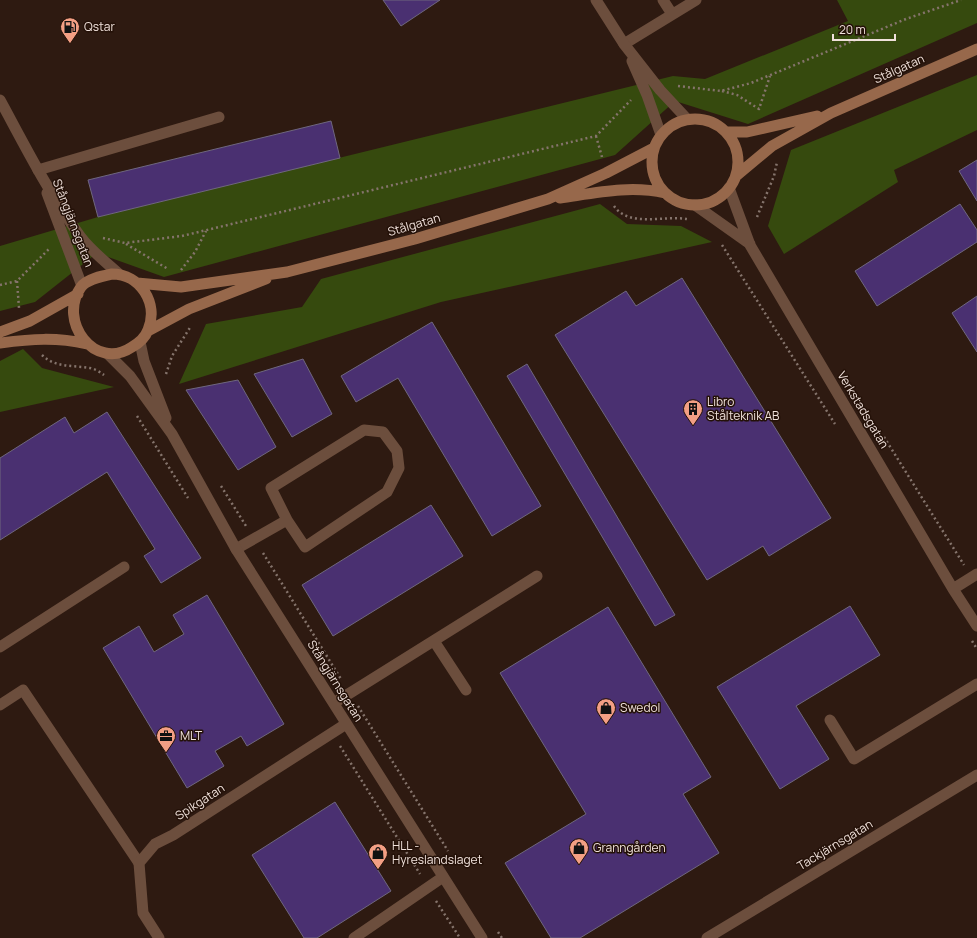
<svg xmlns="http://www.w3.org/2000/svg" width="977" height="938" font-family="Manrope,sans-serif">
  <rect width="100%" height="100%" fill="#2e1a11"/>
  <path fill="#364a0e" d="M837 0H977V23L748 124 675 101 615 155 164 277 97 253 35 302 0 311V246L98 217 673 76 705 79 848 21Z
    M977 75V130L894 170 898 182 784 254 768 226 791 150Z
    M600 204 627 224 681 226 712 242 441 302 179 384 206 324 302 307 321 279Z
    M23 349 42 368 114 387 0 412V361Z"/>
  <path fill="#4a3071" stroke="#6f677e" d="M383 0H440L401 26Z
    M331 121 340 158 98 217 88 180Z
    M977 160V201L959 171Z
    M960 204 977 230V242L877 306 855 271Z
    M682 278 831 518 769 556 763 546 707 580 555 335 626 291 636 306Z
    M977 296V352L952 313Z
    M432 322 541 506 492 536 398 378 356 402 341 376Z
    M303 359 332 414 292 437 254 374Z
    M527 364 675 615 655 626 507 376Z
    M238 380 276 447 238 470 186 390Z
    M107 412 201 558 161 583 144 556 155 549 107 472 0 540V458L65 417 74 433Z
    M431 505 463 556 333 636 302 585Z
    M207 595 284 724 247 746 241 736 215 751 224 766 187 788 103 648 139 626 154 652 184 634 173 615Z
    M850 606 880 655 796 706 829 759 780 789 717 687Z
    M608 607 711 777 683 794 719 853 580 938H551L505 863 586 814 500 673Z
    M335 802 391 891 317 938H304L252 855Z"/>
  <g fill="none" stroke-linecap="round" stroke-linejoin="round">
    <path stroke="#85746c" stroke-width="2.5" stroke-dasharray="2 3" stroke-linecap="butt" d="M678 86 721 91 751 83 906 19 961 0
      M722 91 737 95 759 109 770 76
      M596 136 602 157
      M614 206C629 228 665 215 687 219
      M757 217 774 176 777 162
      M103 238 125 243 182 236 596 136 631 100
      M126 244 168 269
      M722 245 835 424
      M181 270 195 252 206 231
      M17 281 19 308
      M0 285 17 281 50 248
      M42 355C55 368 73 365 90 368 95 369 100 372 104 375
      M166 374 172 356 191 326
      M137 416 188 498
      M884 437 964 565
      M221 486 246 526
      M263 553 341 679
      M972 641 977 649
      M358 706 448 851
      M340 746 420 874
      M436 901 460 938
      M498 932 502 938"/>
    <path stroke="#6c4e3d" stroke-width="11" d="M663 0 672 14
      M624 44 696 0
      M38 170 219 117
      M236 549 287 520 305 547 387 492 399 468 397 451 383 432 364 430 271 488 287 520
      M434 641 466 690
      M0 647 124 567
      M334 703 537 576
      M0 705 23 690 139 863
      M830 720 854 759 977 684
      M354 938 443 877"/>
    <path stroke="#6c4e3d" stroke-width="11" d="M596 0 624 44 660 90 687 119
      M632 61 647 95 661 135
      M0 100C25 146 49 194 80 236 91 251 106 262 119 274
      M729 188 750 245 953 589 977 626
      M47 193 82 286
      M695 205 750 244
      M140 342 144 361 166 418
      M108 354 130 376 172 434 236 549 482 938
      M953 589 977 574
      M159 938 143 913 139 863 155 844 173 835 346 724
      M707 938 977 775"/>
    <path stroke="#97684b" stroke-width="11" d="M652 162a43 43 0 1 1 86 0a43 43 0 1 1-86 0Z
      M726 132H747L817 116
      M736 176 772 146 831 113 977 49
      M560 198C595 193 630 185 665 193
      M112 274C140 274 159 303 148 330 145 338 139 343 132 347 95 372 57 321 81 287 87 279 102 276 112 274Z
      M137 283 181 287 287 272 415 239 548 199 606 173 654 148
      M148 331 189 309 266 279
      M0 332 30 321 78 294
      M0 343C32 339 56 337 87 344"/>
  </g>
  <defs>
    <g id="fuel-pin" transform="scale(1)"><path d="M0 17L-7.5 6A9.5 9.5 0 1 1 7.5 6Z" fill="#f39f84" stroke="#241108"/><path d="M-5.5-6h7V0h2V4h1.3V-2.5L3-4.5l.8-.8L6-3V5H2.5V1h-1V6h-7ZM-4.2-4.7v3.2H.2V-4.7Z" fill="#111"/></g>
    <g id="building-pin" transform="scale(1)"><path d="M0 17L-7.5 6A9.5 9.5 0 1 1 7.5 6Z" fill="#f39f84" stroke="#241108"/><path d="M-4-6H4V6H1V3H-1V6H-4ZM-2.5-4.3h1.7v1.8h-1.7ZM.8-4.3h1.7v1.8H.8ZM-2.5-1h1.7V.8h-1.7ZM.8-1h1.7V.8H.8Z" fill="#111"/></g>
    <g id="shop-pin" transform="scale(1)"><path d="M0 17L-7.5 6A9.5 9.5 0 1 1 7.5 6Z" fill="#f39f84" stroke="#241108"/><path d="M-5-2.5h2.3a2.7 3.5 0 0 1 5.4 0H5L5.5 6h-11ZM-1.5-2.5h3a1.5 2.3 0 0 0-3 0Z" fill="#111"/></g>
    <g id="office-pin" transform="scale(1)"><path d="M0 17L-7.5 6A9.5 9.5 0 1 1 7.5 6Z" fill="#f39f84" stroke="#241108"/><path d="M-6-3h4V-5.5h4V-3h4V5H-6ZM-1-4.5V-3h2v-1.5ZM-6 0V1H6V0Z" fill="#111"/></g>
  </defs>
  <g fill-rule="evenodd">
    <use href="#fuel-pin" x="70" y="27"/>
    <use href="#building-pin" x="693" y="409"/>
    <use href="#shop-pin" x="606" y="708"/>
    <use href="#office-pin" x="166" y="736"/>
    <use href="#shop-pin" x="579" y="848"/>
    <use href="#shop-pin" x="378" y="853"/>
  </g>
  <g text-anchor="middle" stroke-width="3" stroke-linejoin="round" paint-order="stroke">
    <g font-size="12" fill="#f0e1db" stroke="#241108" text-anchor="start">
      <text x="84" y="31">Qstar</text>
      <text x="707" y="406">Libro<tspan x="707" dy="14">Stålteknik AB</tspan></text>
      <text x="620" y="712">Swedol</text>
      <text x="180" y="740">MLT</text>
      <text x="392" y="850">HLL -<tspan x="392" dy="14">Hyreslandslaget</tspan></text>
      <text x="593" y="852">Granngården</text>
    </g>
    <g font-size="12" fill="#f0e1db" stroke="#241108">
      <text transform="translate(899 69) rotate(-24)" y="4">Stålgatan</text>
      <text transform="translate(73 223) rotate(69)" y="4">Stångjärnsgatan</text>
      <text transform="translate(414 225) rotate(-16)" y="4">Stålgatan</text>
      <text transform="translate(863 410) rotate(59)" y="4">Verkstadsgatan</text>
      <text transform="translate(335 681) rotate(58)" y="4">Stångjärnsgatan</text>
      <text transform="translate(200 802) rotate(-33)" y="4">Spikgatan</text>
      <text transform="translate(835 845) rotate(-31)" y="4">Tackjärnsgatan</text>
    </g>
  </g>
  <path d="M833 34v6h62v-6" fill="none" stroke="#f0e1db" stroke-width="2"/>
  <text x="839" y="34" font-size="12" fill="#f0e1db" stroke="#241108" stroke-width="3" paint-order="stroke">20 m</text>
</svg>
